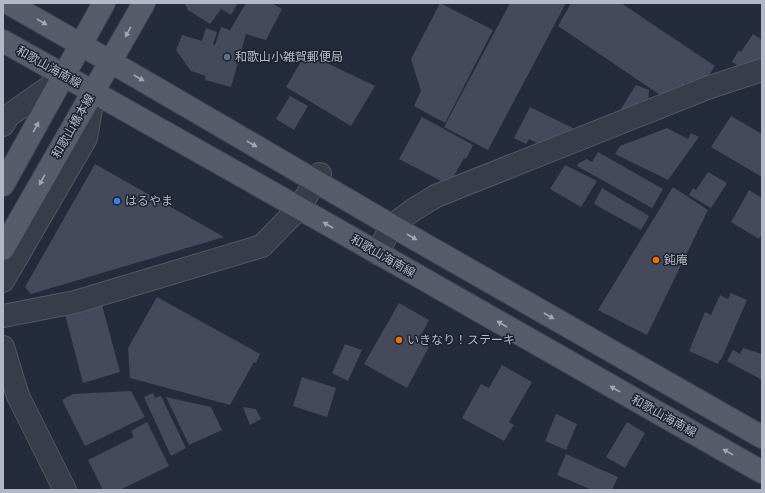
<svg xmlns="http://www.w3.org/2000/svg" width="765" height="493" font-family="Cabin,'Noto Sans JP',sans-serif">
  <rect width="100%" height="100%" fill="#242b3a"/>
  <path fill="#444a5b" d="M184 3H238L231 15 221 9 210 24 188 10Z
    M246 3H272L282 9 266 40 246 34 231 87 205 80 206 76 191 71 176 50 182 35 202 41 206 28 217 32 213 44 215 45 221 27 230 30Z
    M440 3 493 30 445 123 414 106 421 91 411 59Z
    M510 3H566L488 150 444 127Z
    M571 3H621L715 66 699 90 686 82 672 103 558 26Z
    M753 34 762 40V61L755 77 732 62 739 50 741 52Z
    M306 53 375 86 351 126 286 87Z
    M636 85 649 90 647 116 617 115Z
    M290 96 308 106 294 130 276 119Z
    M530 107 587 135 553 151 529 139 526 144 514 138Z
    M731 116 762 134V177L711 147Z
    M422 117 473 145 466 159 464 158 449 185 399 159Z
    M667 128 688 139 691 133 699 137 668 180 615 154 620 146Z
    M598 152 663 189 652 208 577 166 579 163 587 159 592 162Z
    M95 164 224 237 31 294 25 287Z
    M565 165 597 181 581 207 550 189Z
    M708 172 727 183 711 208 689 195 693 188 696 190Z
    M673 187 708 210 647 335 598 310Z
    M602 188 649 216 641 230 594 204Z
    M749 190 762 198V234L759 239 731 222Z
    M731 293 747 300 721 360 720 359 718 364 689 351 705 312 711 315 720 295 728 299Z
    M100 297 120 372 83 383 63 307Z
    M157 297 260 354 256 363 254 362 230 405 130 378 128 348Z
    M399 303 429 320 418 341 429 347 407 388 364 364Z
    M345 344 362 350 348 381 332 373Z
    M743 348 762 354V380L727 361 733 350 740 354Z
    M502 365 532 382 509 422 514 425 504 441 462 418 481 384 489 388Z
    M302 377 336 388 327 417 293 406Z
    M131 391 145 417 85 446 62 400 73 394Z
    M153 393 155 398 161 396 186 448 171 456 144 397Z
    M166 397 211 407 222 430 189 445Z
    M243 407 256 409 261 419 250 425Z
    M556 414 577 424 566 450 545 441Z
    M147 422 169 466 120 490H103L88 460 134 437 131 431Z
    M627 422 645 433 625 468 606 457Z
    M566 454 618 477 612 490H592L557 475Z"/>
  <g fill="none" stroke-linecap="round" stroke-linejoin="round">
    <g stroke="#535865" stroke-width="24">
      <path id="minor" d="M3 125 8 116 65 76
        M377 253 392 226 413 210 436 196 707 88 762 70
        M3 281 86 138 94 92
        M3 316 75 302 262 246 299 208 320 174
        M3 347 18 396 65 490"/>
    </g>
    <g stroke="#414653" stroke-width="24">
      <path id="major" d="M8 3C137 76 265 152 394 227 516 297 639 367 762 437
        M3 41 299 208 762 472
        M3 185 104 3
        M3 249 144 3"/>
    </g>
    <use href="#minor" stroke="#383d4a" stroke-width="22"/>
    <use href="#major" stroke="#565c6a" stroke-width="22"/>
  </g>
  <defs><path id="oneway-solid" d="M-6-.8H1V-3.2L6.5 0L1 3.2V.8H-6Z"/></defs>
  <g fill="#a0a6b4">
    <use href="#oneway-solid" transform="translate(42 22) rotate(30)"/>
    <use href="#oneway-solid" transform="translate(128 32) rotate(119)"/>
    <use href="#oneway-solid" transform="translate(139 78) rotate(30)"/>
    <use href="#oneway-solid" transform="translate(36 127) rotate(-61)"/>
    <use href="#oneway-solid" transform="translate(252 144) rotate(30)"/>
    <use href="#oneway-solid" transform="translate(42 180) rotate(119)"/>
    <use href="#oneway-solid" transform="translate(328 225) rotate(-150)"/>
    <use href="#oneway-solid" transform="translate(412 237) rotate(30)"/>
    <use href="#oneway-solid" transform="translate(549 316) rotate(30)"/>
    <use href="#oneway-solid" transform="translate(502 324) rotate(-150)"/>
    <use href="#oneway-solid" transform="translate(615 389) rotate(-151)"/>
    <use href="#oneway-solid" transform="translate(728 452) rotate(-151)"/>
  </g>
  <circle fill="#5c6f8a" stroke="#1d222f" stroke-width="1.5" cx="227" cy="57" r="4"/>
  <circle fill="#3f7fe0" stroke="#1d222f" stroke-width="1.5" cx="117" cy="201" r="4"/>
  <g fill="#e8710a" stroke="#1d222f" stroke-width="1.5">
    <circle cx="656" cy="260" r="4"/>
    <circle cx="399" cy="340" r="4"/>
  </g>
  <g text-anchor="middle" stroke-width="3" stroke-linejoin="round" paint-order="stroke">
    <g font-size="12" fill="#b3b8c6" stroke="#1d222f" text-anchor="start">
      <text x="235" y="61">和歌山小雑賀郵便局</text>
      <text x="125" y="205">はるやま</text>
      <text x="664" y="264">鈍庵</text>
      <text x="407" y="344">いきなり！ステーキ</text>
    </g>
    <g font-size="12" fill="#b3b8c6" stroke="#1d222f">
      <text transform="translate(49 67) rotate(29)" y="4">和歌山海南線</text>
      <text transform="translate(73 126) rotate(-60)" y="4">和歌山橋本線</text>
      <text transform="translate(383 256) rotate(30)" y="4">和歌山海南線</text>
      <text transform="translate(664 416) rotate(29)" y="4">和歌山海南線</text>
    </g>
  </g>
  <rect width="765" height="493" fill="none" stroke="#b3b8c6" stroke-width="8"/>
</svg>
